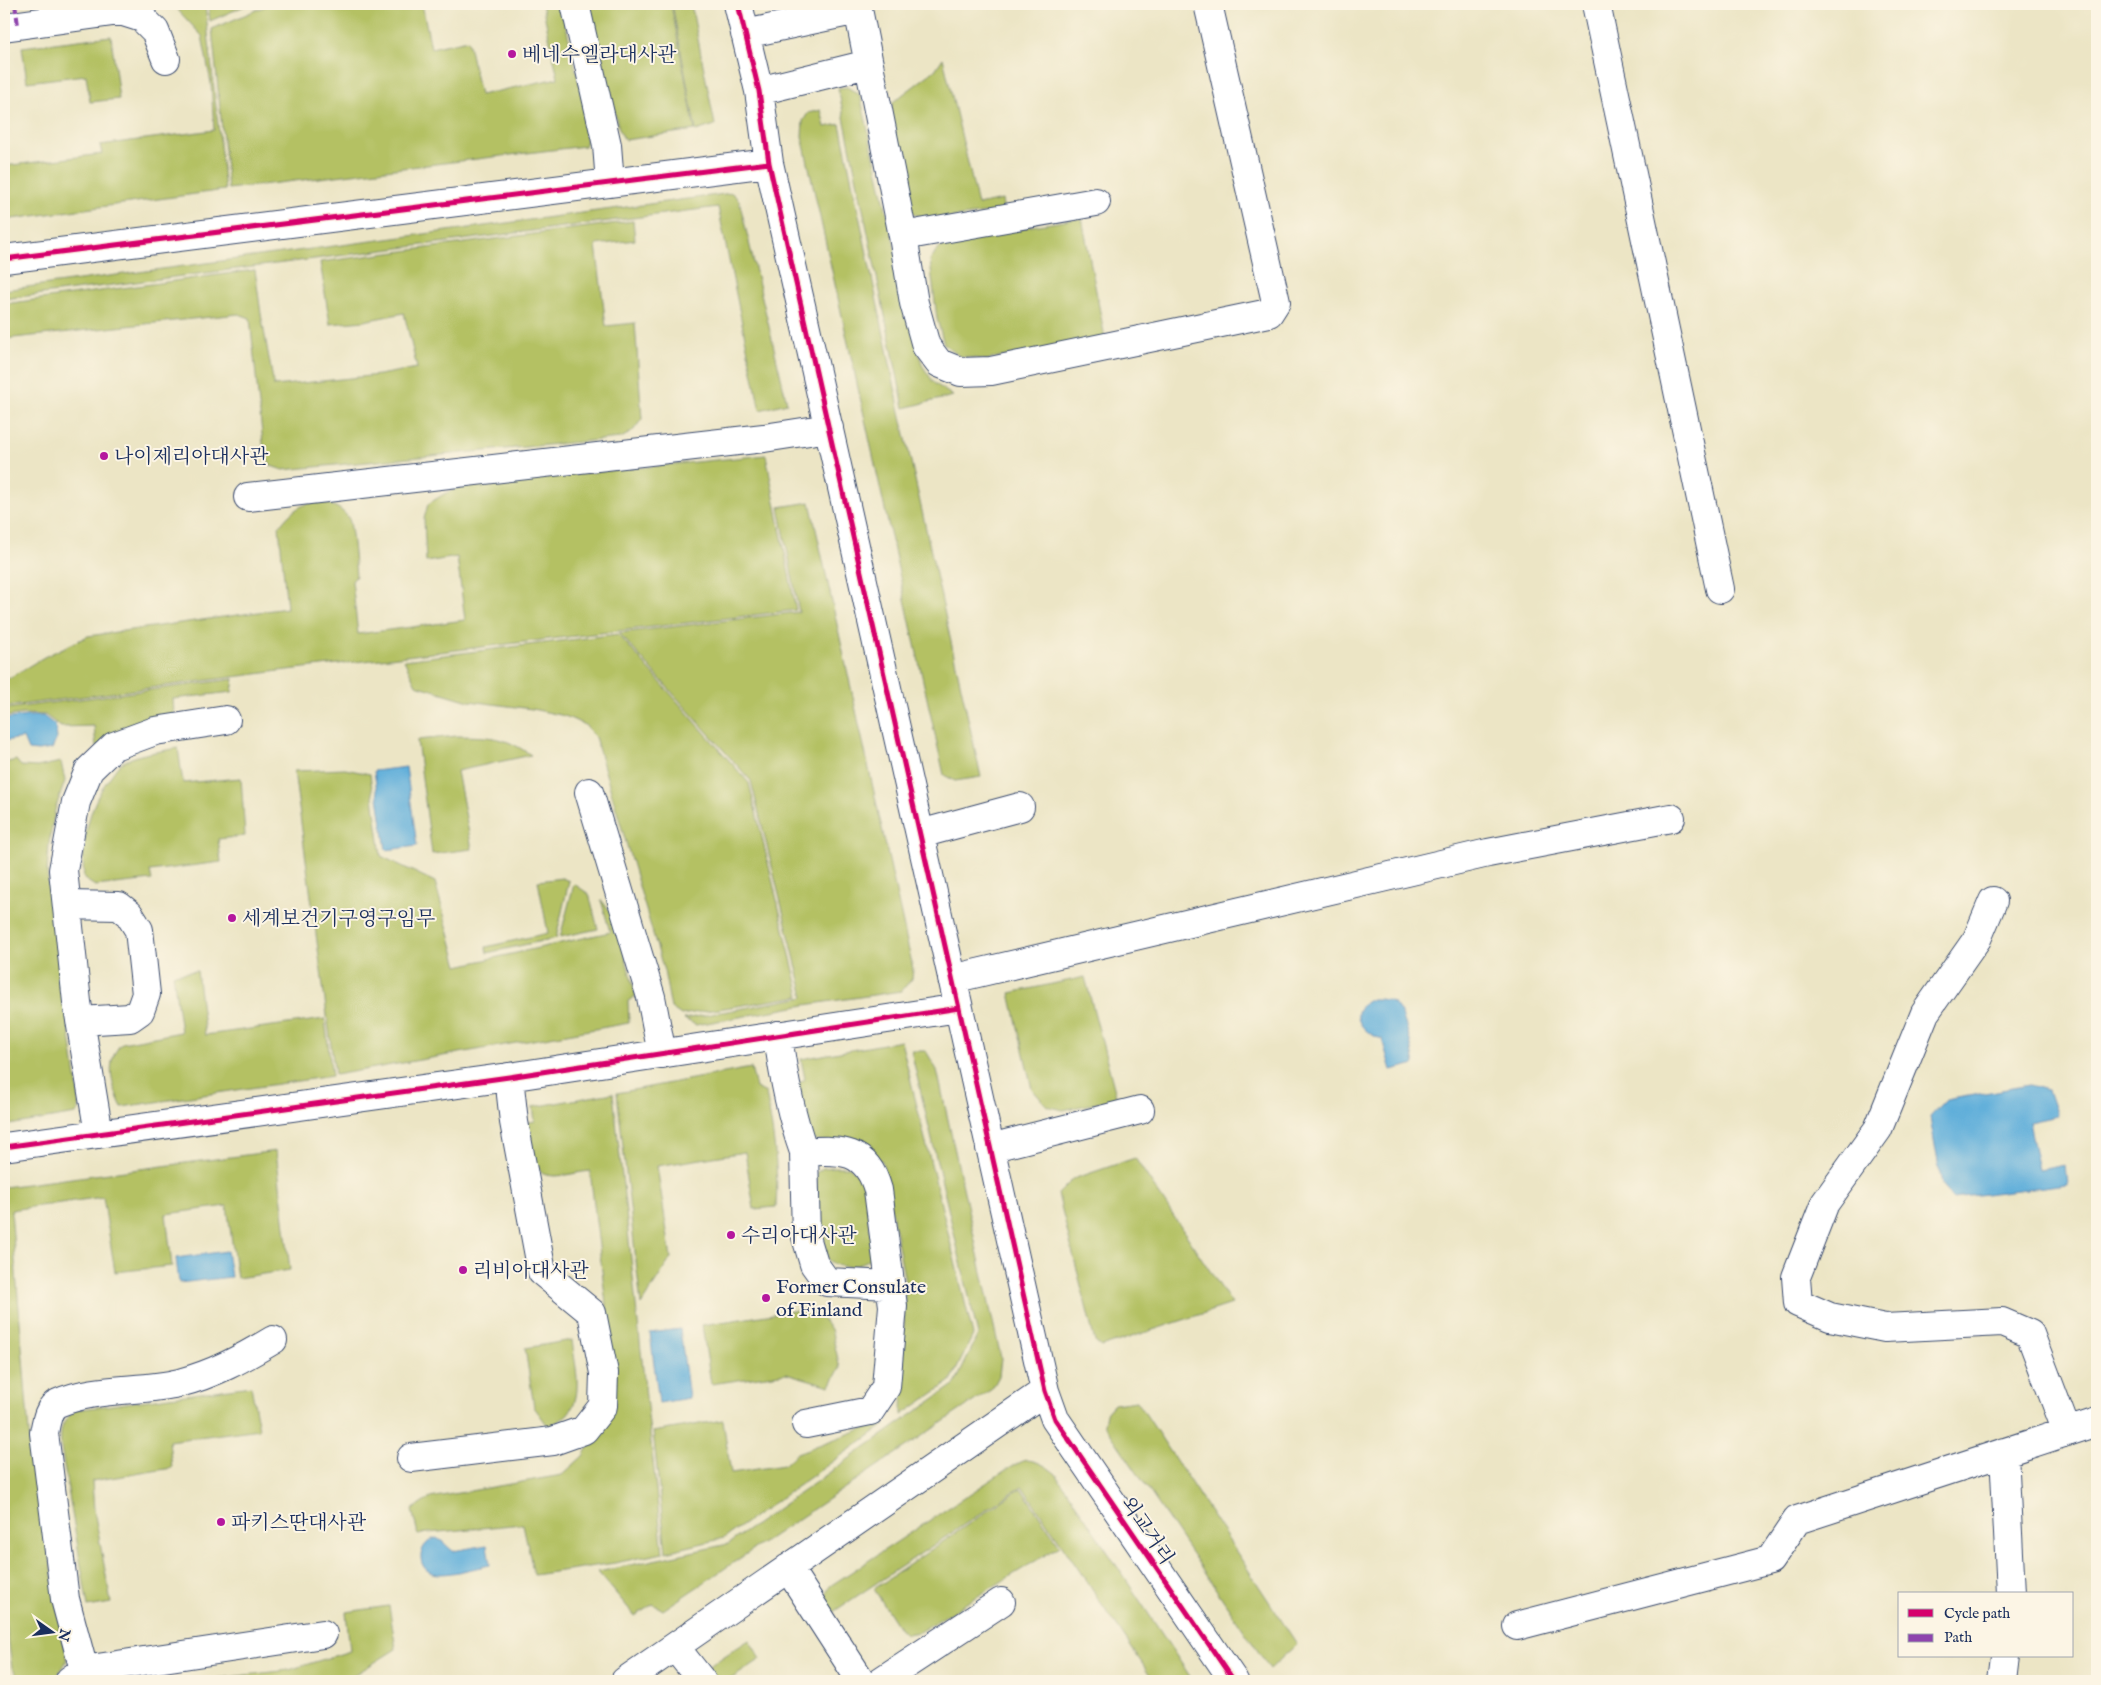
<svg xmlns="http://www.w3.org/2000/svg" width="2101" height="1685" font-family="'IM FELL English','Noto Serif KR',serif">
  <rect width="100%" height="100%" fill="#fcf5e5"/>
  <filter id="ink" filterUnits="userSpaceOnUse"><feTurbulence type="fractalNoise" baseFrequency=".02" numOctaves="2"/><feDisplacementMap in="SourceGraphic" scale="10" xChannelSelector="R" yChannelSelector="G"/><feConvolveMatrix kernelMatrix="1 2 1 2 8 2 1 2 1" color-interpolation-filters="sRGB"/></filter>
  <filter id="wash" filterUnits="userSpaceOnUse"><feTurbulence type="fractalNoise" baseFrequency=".0096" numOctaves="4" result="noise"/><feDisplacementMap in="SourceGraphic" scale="20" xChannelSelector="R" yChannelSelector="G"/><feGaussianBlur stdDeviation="1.12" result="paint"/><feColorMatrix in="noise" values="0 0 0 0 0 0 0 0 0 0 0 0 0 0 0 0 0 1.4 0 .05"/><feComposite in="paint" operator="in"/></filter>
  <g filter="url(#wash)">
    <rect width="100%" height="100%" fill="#ece5c5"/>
    <path fill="#b4c163" stroke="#687860" d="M165 4H205L225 190 4 220V166L102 154 100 145 214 130 211 83 202 36 176 8Z
      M208 4H249L210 21Z
      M270 4H422L431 48 468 40 480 95 558 78 542 4H561L587 118 585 146 228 189 212 29Z
      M589 4H671L695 130 625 140 620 132 612 104Z
      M672 4H691L715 125 696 131Z
      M111 36 119 99 90 102 86 75 27 82 22 47Z
      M943 58 978 205 1002 200 1004 211 929 220 909 212 888 120 893 102 935 70Z
      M847 87 860 95 922 365 934 383 953 396 904 408 838 88Z
      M821 110 825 127 840 124 900 412 981 777 955 781 944 775 802 136 803 121 808 113Z
      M732 193 739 200 787 403 760 410 718 207 4 299V290Z
      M1082 218 1105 338 986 360 959 356 944 344 937 319 930 261 936 251 952 239Z
      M633 221 635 240 596 245 606 326 635 323 642 419 632 432 621 438 283 470 271 466 264 453 250 318 239 314 4 339V304L255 270 261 314 274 386 379 375 417 368 404 313 364 321 330 324 320 262Z
      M766 455 796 610 279 671 4 707V678L11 677 44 657 88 636 287 608 279 527C293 509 307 497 331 505 337 507 345 512 349 519 352 526 355 565 356 576L352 581 358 634 465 620 457 557 426 562 424 519 428 504 444 494 465 485Z
      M810 502 913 969 912 979 901 991 805 1005 696 1025 684 1019 804 997 751 781 619 633 799 612 779 507Z
      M618 634 749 783 800 996 681 1015 671 1008 664 971 595 737 585 725 565 716 532 709 469 701 416 685 404 660Z
      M234 679 232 692 173 699 174 714 137 724 96 747 94 726 61 727 45 715 23 714 4 717V709Z
      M457 736C491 737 502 735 531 755L457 771 472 849 432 854 417 740Z
      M178 748 183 783 241 778 245 836 218 839 221 862 150 871 152 880 95 886 84 879C81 844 88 805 110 777 113 773 116 768 119 765 134 753 160 752 178 748Z
      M16 760 21 766 37 767 61 762 65 781 55 810 49 844 47 872 79 1099 78 1111 76 1114 9 1125 4 1066V763Z
      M345 769 370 774 381 856 435 882 458 966 610 932 601 900 614 915 636 996 628 1001 629 1023 335 1075 294 771Z
      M562 878 569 881 556 938 487 953 486 947 548 933 538 881Z
      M574 884 589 894 598 929 560 937Z
      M197 971 205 1035 325 1019 332 1076 122 1107C112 1087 104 1061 122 1043L181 1032 173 974Z
      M1085 977 1117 1099 1063 1110 1047 1106 1032 1089 1010 993Z
      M901 1041 973 1335 951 1381 902 1415 905 1282 882 1161 847 1143 810 1140 796 1085 805 1079 801 1059Z
      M911 1051H926L937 1070 1001 1358 999 1376 992 1389 663 1610 653 1604 635 1616 598 1572 728 1544 955 1384 978 1335Z
      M751 1068 756 1088 766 1093C773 1132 779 1168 776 1207L754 1209 745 1152 657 1166 671 1258 641 1305 617 1093Z
      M4 1080 8 1124 4 1125Z
      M613 1093 663 1553 615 1563 534 1575 523 1524 418 1534 412 1510 430 1498 562 1475 583 1456 611 1407 615 1379 590 1171C578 1172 566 1176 555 1176 529 1176 528 1141 525 1123L535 1121 533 1107Z
      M276 1151 290 1270 237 1278 227 1206 166 1214 172 1266 115 1272 103 1197 11 1210 29 1433 67 1660C54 1685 49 1681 21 1681L12 1668 4 1607V1187Z
      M1135 1158 1232 1304 1101 1347 1095 1342 1058 1194 1073 1179Z
      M834 1167H850L865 1183 873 1258C858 1265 843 1272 828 1260L818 1208 816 1173 823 1168Z
      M812 1308 831 1329 840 1368 830 1386 786 1373 711 1384 702 1325Z
      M572 1340C576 1374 589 1412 548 1426L534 1407 525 1348Z
      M251 1386 259 1429 169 1441 172 1468 92 1481 94 1510 111 1603 88 1607 61 1448C60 1428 61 1423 75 1410Z
      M1137 1401 1297 1644 1270 1669 1104 1424 1106 1413 1114 1404Z
      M723 1420 731 1473 784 1465 797 1453 862 1429 886 1424 724 1538 666 1552 653 1432Z
      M1026 1460C1039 1461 1046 1466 1056 1474L1193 1681H1154L1022 1486 830 1614C823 1602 823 1597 830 1586L1012 1466Z
      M1021 1488 1060 1546 919 1632 907 1634 900 1630 874 1589Z
      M389 1606 396 1649 345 1681H194L289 1670 350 1651 346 1612Z
      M749 1640 761 1659 728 1681H710L708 1673 709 1666Z"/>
    <path fill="#60afda" stroke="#3e6f9c" d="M27 716H43L55 725 57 738 52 749 38 751 28 750 23 738 4 741V719Z
      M406 767 417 846 386 850 374 771Z
      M1372 999C1379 999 1386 999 1392 1002 1406 1011 1411 1048 1415 1064L1391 1070 1382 1039C1361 1033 1345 1010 1372 999Z
      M2029 1085 2048 1090 2057 1116 2029 1122 2039 1170 2065 1165 2067 1184 1953 1198 1942 1185 1930 1117 1946 1100Z
      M227 1251 231 1277 179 1283 176 1258Z
      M680 1329 689 1398 659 1403 650 1333Z
      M436 1538C444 1541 446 1546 453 1551L487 1545 490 1565C474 1568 456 1574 439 1574 416 1574 415 1544 436 1538Z"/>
  </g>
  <g filter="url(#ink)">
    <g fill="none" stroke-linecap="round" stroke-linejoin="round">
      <g stroke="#3a4a6d" stroke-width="30">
        <path id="minor" d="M575 4 607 145 610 183
          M738 4 759 91 769 163 1045 1391 1055 1419 1234 1681
          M857 4 903 236 914 303 926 346 939 363 961 372 991 371 1269 313 1276 302 1208 4
          M1596 4 1720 589
          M4 27 120 11 142 18 155 31 166 59
          M745 34 858 10
          M759 91 868 64
          M903 236 1096 202
          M4 259 769 163
          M248 497 764 438 829 428
          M589 792 651 997 662 1054
          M920 834 1020 807
          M1993 901 1977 939 1925 1013 1878 1129 1825 1203 1796 1277 1798 1303 1830 1317 1885 1328 2002 1322 2030 1334 2067 1432
          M67 905 119 906 129 914 139 930 146 994 140 1011 130 1018 80 1021
          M952 979 1488 853 1671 818
          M778 1035C783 1075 790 1113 804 1152 841 1149 867 1149 878 1190L893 1306 886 1387 870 1411 806 1424
          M99 1134 77 1002 63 870 76 802 89 770 114 746 155 731 226 720
          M4 1147 509 1077 959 1008
          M990 1148 1140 1110
          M804 1152 806 1237 814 1264 827 1282 890 1285
          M2004 1452 2011 1594
          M411 1458 553 1441 584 1430 603 1406 604 1373 592 1313 542 1272 514 1122 509 1077
          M788 1568 861 1681
          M1517 1626 1770 1560 1797 1520 2097 1422
          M675 1647 702 1681
          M84 1670 65 1599 44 1433C46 1423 48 1407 58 1403 94 1387 141 1392 179 1383 214 1374 243 1358 273 1340
          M70 1680 84 1670 323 1634
          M625 1681 1045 1391
          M881 1681 1001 1602
          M2002 1681 2005 1656"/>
      </g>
      <use href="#minor" stroke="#fff" stroke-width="28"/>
      <path stroke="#8e44ad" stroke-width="4" stroke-dasharray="8 4" stroke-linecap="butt" d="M15 4 18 25"/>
      <g stroke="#fcf5e5" stroke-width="8">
        <path id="cycleway" d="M738 4 759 91 769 163 1045 1391 1055 1419 1234 1681
          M4 259 769 163
          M4 1147 509 1077 959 1008"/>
      </g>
      <use href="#cycleway" stroke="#d6006c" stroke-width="5"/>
    </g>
  </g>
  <g fill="#b5179e" stroke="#fcf5e5" stroke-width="2">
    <circle cx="512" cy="54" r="5"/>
    <circle cx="104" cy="456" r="5"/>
    <circle cx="232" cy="918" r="5"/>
    <circle cx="731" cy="1235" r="5"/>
    <circle cx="463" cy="1270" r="5"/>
    <circle cx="766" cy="1298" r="5"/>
    <circle cx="221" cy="1522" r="5"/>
  </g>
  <g text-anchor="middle" stroke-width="4" stroke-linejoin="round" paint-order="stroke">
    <g font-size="20" fill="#1b2f5e" stroke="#fcf5e5" text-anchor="start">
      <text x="522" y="61">베네수엘라대사관</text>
      <text x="114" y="463">나이제리아대사관</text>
      <text x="242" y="925">세계보건기구영구임무</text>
      <text x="741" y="1242">수리아대사관</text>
      <text x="473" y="1277">리비아대사관</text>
      <text x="776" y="1293">Former Consulate<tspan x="776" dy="23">of Finland</tspan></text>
      <text x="231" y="1529">파키스딴대사관</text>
    </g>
    <g font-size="20" fill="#1b2f5e" stroke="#fcf5e5">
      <text transform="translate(1148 1530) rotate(56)" y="7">외교거리</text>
    </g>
  </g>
  <rect width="2101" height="1685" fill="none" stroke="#fcf5e5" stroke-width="20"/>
  <rect x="1898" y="1592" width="175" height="65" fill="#fcf5e5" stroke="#a2a6af"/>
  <rect x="1908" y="1609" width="25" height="8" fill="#d6006c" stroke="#a2a6af"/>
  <text x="1944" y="1618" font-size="15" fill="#1b2f5e">Cycle path</text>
  <rect x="1908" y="1634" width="25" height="8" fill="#8e44ad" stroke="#a2a6af"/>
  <text x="1944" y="1642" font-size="15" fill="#1b2f5e">Path</text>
  <g transform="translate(52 1632) rotate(104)" stroke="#fcf5e5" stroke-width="4" paint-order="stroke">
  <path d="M0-4L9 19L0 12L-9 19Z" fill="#1b2f5e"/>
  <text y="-8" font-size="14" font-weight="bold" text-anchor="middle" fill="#1b2f5e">N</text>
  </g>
</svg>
